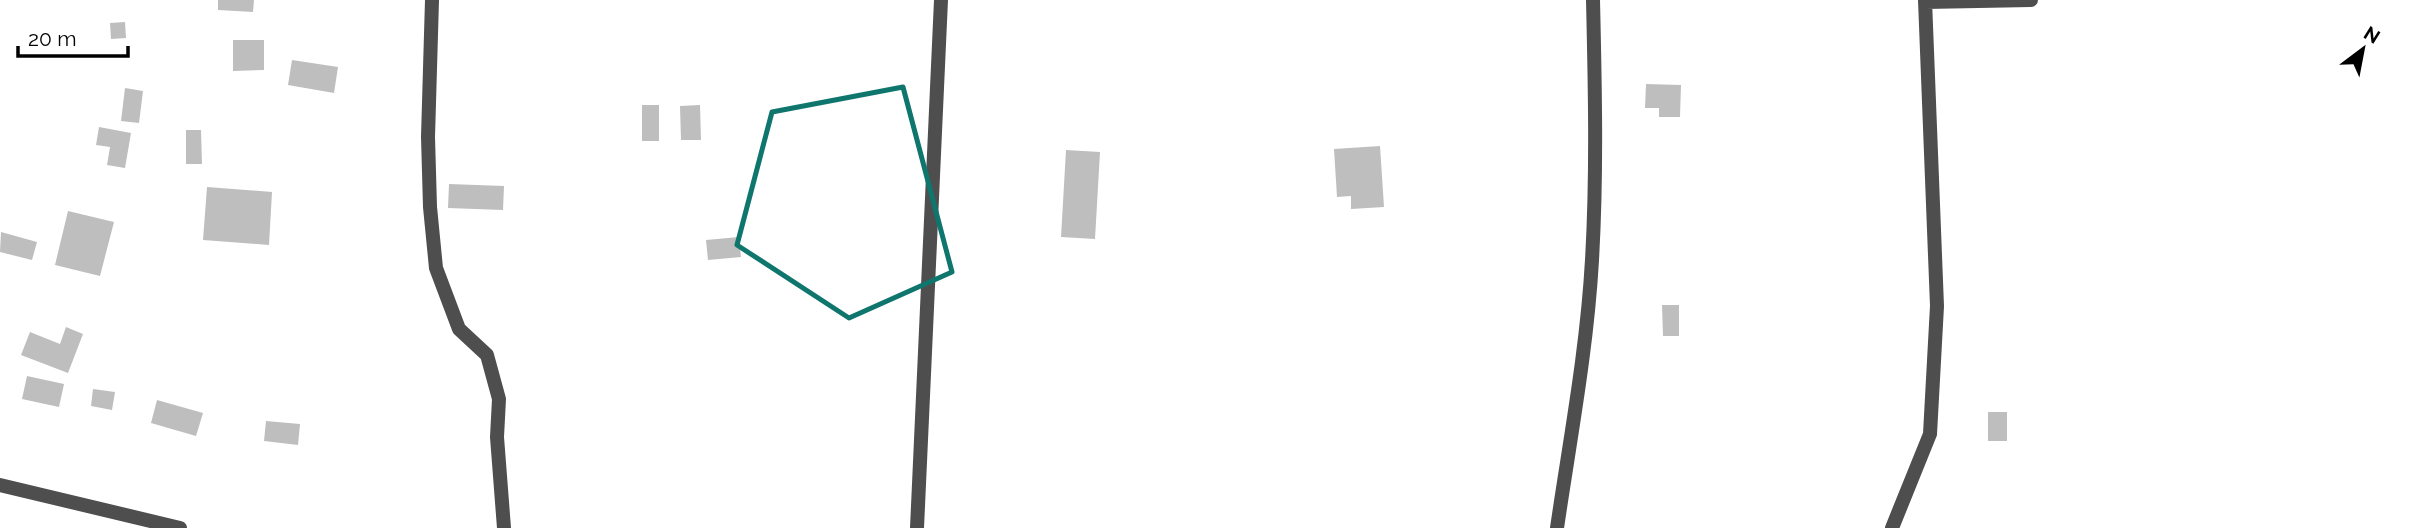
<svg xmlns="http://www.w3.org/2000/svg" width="2412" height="528" font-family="Raleway,sans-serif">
  <rect width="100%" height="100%" fill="#fff"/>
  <path fill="#bebebe" d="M218 0H254L253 12 218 10Z
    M125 22 126 38 111 39 110 23Z
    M233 40H264V70L233 71Z
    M292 60 338 67 334 93 288 85Z
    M1646 84 1681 85 1680 117H1659V108H1645Z
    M125 88 143 91 139 123 121 121Z
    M642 105H659V141H642Z
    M700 105 701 140H681L680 106Z
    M99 127 131 133 125 168 107 165 110 147 96 145Z
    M186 130H201L202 164H186Z
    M1380 146 1384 207 1351 209V196L1337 197 1334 149Z
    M1066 150 1100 152 1095 239 1061 237Z
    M449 184 504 186 503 210 448 208Z
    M207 187 272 192 269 245 203 240Z
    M68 211 114 222 100 276 55 265Z
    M1 232 37 242 32 260 0 252Z
    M739 237 741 257 708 260 706 240Z
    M1662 305H1679V336H1663Z
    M66 327 83 334 68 373 21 355 30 332 60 344Z
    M27 376 64 384 59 407 22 399Z
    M93 389 115 392 112 410 91 406Z
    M157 400 203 413 196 436 151 423Z
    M1988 412H2007V441H1988Z
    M266 421 300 424 298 445 264 441Z"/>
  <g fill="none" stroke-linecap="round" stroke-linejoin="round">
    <path stroke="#4e4e4e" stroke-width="14" d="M432 0 428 137 430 207 436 268 459 329 487 355 499 399 497 437 504 528
      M1925 2 2031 0
      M0 485 180 528
      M917 528 941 0
      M1557 528C1570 439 1587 350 1592 260 1597 174 1595 86 1593 0
      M1892 528 1930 434 1937 306 1925 0"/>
  </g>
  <path fill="none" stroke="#0f766e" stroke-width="5" stroke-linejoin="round" d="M903 87 952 272 849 318 737 245 772 112Z"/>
  <g transform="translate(2363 49) rotate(32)" stroke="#ffffff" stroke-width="5" paint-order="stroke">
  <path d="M0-5L12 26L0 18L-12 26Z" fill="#000000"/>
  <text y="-10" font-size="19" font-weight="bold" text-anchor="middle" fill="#000000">N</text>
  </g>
  <path d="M18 46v10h110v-10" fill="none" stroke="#000000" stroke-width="3.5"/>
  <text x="28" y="46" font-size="21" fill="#000000" stroke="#ffffff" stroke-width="5" paint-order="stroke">20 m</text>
</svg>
